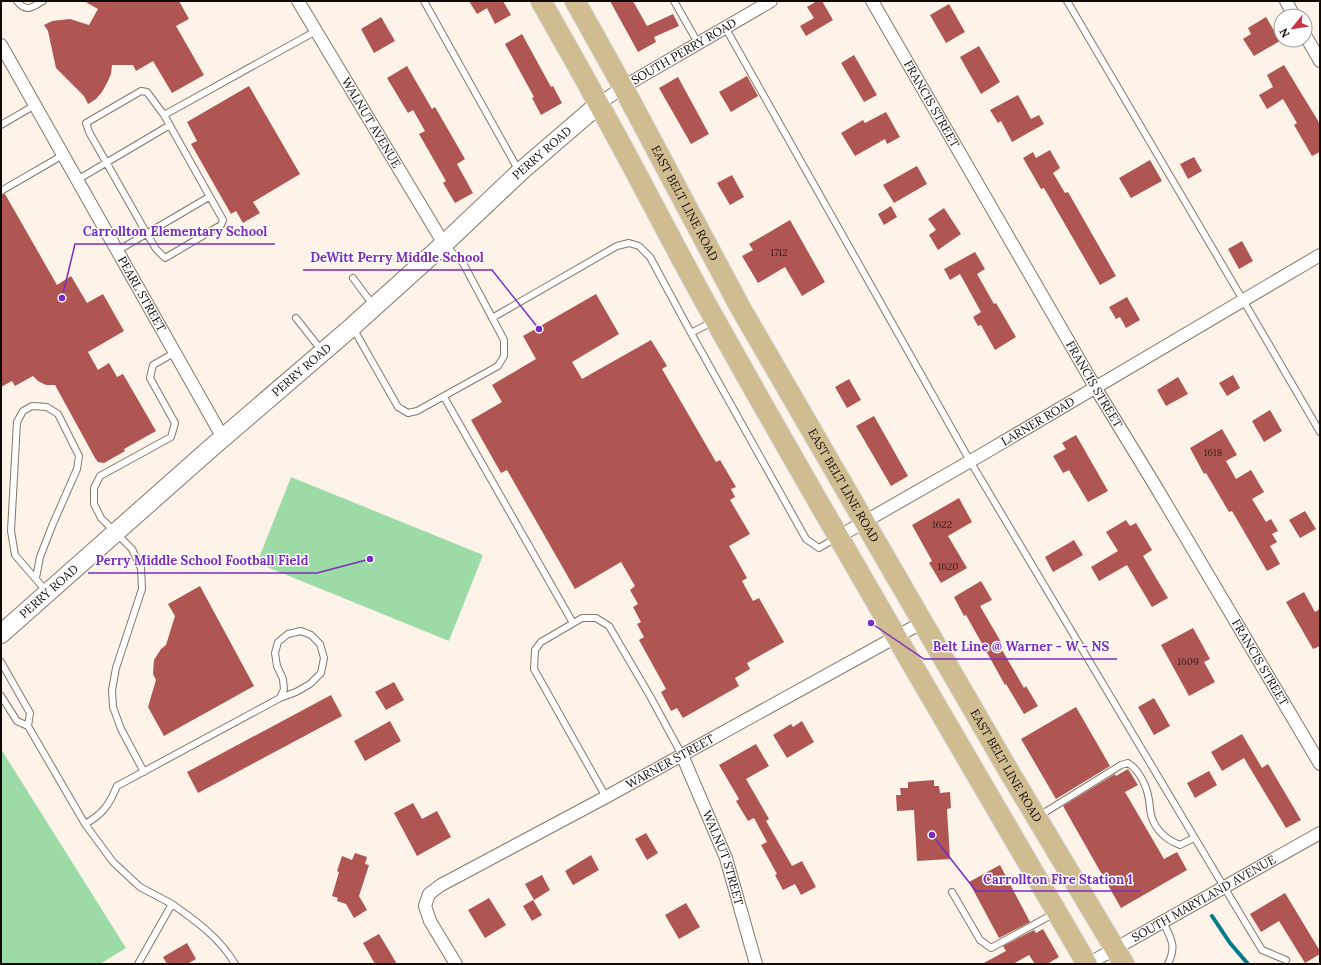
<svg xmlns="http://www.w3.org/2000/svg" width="1321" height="965" font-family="Lora,serif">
  <rect width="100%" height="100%" fill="#fdf3e8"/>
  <path fill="#9ddba6" d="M291 477 483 555 449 641 257 563Z
    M1 749 126 948 100 964H1Z"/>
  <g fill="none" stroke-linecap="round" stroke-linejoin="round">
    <path stroke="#057a8a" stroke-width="4" d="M1212 916 1230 943 1248 964"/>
  </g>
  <path fill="#b05652" d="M84 1H179L189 19 176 26 204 75 172 93 153 61 136 71 133 65H112L111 74 107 83 102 92 96 99 88 104 84 96 56 68 48 31 44 25 52 21 70 19 89 25 98 9Z
    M469 1H503L511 15 495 24 487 8 477 14Z
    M610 1H633L647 26 673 14 679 26 654 37 656 42 638 52Z
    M817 1H822L833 20 806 36 800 26 814 18 807 7Z
    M949 4 965 32 946 43 930 15Z
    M381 17 395 41 374 53 361 29Z
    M1266 17 1280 41 1254 56 1243 39 1251 34 1248 28Z
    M522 34 551 87 553 86 562 103 541 115 532 98 534 97 505 44Z
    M979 46 1000 82 981 94 960 57Z
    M854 55 877 95 864 102 841 63Z
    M1284 65 1320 124V152L1312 156 1294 125 1297 123 1283 99 1267 109 1259 95 1273 87 1267 75Z
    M407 66 432 109 435 107 465 159 457 164 473 193 455 203 443 183 446 181 419 134 425 131 413 110 408 113 387 78Z
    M747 76 758 96 731 112 719 92Z
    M678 77 709 134 691 144 659 88Z
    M249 86 300 174 253 202 260 213 243 223 236 211 231 214 191 144 197 141 187 122Z
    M1018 95 1031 119 1039 115 1044 124 1012 142 1001 121 998 123 990 110Z
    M886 112 900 137 887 144 885 139 855 156 841 133 863 120 865 123Z
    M1050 150 1060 168 1053 173 1065 193 1068 192 1116 276 1100 285 1044 188 1041 189 1023 158 1033 152 1036 158Z
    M1194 157 1202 171 1188 179 1180 164Z
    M1150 160 1162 181 1131 198 1119 178Z
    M917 166 927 184 894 203 883 185Z
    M732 175 744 197 730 205 717 183Z
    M5 194 57 285 71 276 87 303 103 294 124 331 88 352 98 370 109 363 117 377 123 374 156 431 124 449 125 451 104 463 98 462 95 458 55 385H46L38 381 33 376 15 386 12 381 1 387V195Z
    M891 206 897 217 884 225 878 214Z
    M944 208 961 234 938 250 929 235 936 230 928 219Z
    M790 220 825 282 802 296 785 267 758 283 742 256 753 250 749 244Z
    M1242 241 1253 261 1239 269 1228 249Z
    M975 252 985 269 977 274 994 304 996 303 1016 337 995 350 981 325 978 326 973 317 981 312 960 274 950 280 944 269Z
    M596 294 619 334 572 362 582 379 651 340 667 366 662 369 716 462 720 460 736 487 731 489 735 497 730 500 750 534 729 546 747 578 742 581 753 601 759 598 784 642 747 663 750 669 735 678 739 686 683 718 677 708 671 711 661 692 666 689 639 640 644 637 637 624 641 622 633 607 638 604 630 590 635 586 621 562 575 589 507 470 501 473 471 420 502 402 492 385 536 359 523 336Z
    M1127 297 1140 320 1126 328 1120 317 1116 319 1109 307Z
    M1233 375 1240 388 1227 396 1219 383Z
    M1178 377 1188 394 1166 406 1157 390Z
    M849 379 861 400 847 408 835 387Z
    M1270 410 1282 431 1264 442 1252 421Z
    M874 416 908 476 891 486 856 426Z
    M1222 429 1237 455 1226 461 1236 479 1251 470 1264 492 1252 499 1266 522 1271 519 1278 531 1272 534 1277 542 1270 546 1280 564 1267 571 1232 511 1229 512 1206 473 1204 474 1190 448Z
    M1076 435 1108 491 1088 502 1069 470 1063 473 1053 456 1066 449 1062 443Z
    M959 498 972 522 948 536 967 568 941 583 929 563 932 561 912 525Z
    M1305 511 1316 529 1300 538 1289 520Z
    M1126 520 1130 526 1136 523 1152 550 1143 556 1168 598 1152 607 1127 565 1099 581 1091 567 1118 551 1106 532Z
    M1074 540 1083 555 1053 572 1045 557Z
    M981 581 992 600 980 606 1001 642 998 643 1024 688 1026 686 1038 706 1024 714 1006 684 1005 685 966 615 964 616 954 597Z
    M200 586 254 686 164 736 148 707 156 680 153 674 154 660 161 649 166 645 175 616 168 604Z
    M1304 592 1315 612 1320 609V646L1313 649 1286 602Z
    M1193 628 1210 659 1204 662 1215 682 1189 696 1161 645Z
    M394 682 404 700 386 710 375 692Z
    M331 695 342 716 198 793 187 772Z
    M1154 698 1170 726 1154 735 1138 707Z
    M1076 707 1110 766 1056 799 1021 739Z
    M390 721 401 741 365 761 354 741Z
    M802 721 814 742 787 758 773 735 791 724 793 727Z
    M1242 734 1262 768 1268 764 1301 820 1286 828 1244 758 1222 771 1211 752Z
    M756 744 769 766 746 779 769 819 766 821 792 866 802 861 816 887 801 895 795 884 783 890 775 875 777 874 761 845 767 842 754 818 748 821 736 801 739 799 719 765Z
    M1128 769 1138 785 1125 792 1164 859 1177 852 1187 870 1121 908 1063 806 1115 774 1116 776Z
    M1209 771 1217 785 1195 798 1187 783Z
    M934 780V786H939L940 793 950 792 951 808 947 809 950 859 917 861 914 810 897 811 896 795H901L900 788H908V782Z
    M413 803 422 819 437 811 451 837 417 856 394 813Z
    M646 833 658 853 647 860 635 839Z
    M355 853 367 857 365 864 369 865 359 896 367 910 354 918 346 904 337 901 338 898 332 896 339 872 337 871 342 856 352 860Z
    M591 855 599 870 573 885 565 871Z
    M1000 865 1030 922 999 938 969 882Z
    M542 875 550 890 534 900 525 884Z
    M1285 893 1320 951V954L1305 963 1279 921 1261 932 1250 914Z
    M489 898 506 925 485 938 468 910Z
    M533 900 542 915 532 921 523 906Z
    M686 903 700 927 679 939 665 915Z
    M1043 929 1059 957 1047 964H1035L1029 955 1013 964H982L1006 951 1003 946 1034 930 1036 933Z
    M379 934 397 964H375L363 943Z
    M187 943 196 959 187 964H167L163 957Z"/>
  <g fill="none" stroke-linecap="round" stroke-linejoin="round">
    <g stroke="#867767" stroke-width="8">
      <path id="lane" d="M17 1C26 13 33 7 43 1
        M424 1 519 171
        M674 1 698 43
        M1067 1 1243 300 1320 432
        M725 27 970 461 1224 887 1262 950 1286 960
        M164 115 223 220 221 225 165 258 156 249 147 234 89 132 86 123 141 91 147 92 164 115 316 31
        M1 125 35 105
        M77 180 170 125
        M1 191 63 155
        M117 251 209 197
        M353 278 367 297 374 305
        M296 318 322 351
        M492 318 617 246 629 243 639 246 650 257 691 333
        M714 321 691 333 806 539 819 548 836 538
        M353 328 398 407 408 413 417 411 498 366 504 356V340L463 263 445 245
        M444 397 573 623
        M36 578 40 557 52 526 77 469 79 456 58 414 47 407 32 406 23 411 17 422 11 531 15 555 47 592
        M1 662 30 713 28 726 17 721 1 696
        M28 726 85 824 113 862 140 887 172 904
        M144 772 121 729 113 707 112 690 116 668 142 589 141 568 132 549 101 518 94 504V488L100 476 171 437 175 423 150 378 153 365 174 353
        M606 797 534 669 535 650 541 642 582 618H596L609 626 650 696 682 755
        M1039 816 1121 765 1128 763C1139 770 1147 786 1149 800 1150 806 1150 813 1152 818 1157 832 1167 840 1180 845L1194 838
        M85 824C103 814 109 805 117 786L280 698 296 692 310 684 321 673 324 658 320 644 311 635 301 631 288 634 278 642 275 653 277 666 283 679 284 689 280 698
        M952 892 980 940 991 948 1055 913
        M1163 922C1171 939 1177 945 1168 964
        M138 964 172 904C196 921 220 938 235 964"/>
    </g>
    <g stroke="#867767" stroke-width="14">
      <g id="street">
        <path id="s1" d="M298 1 444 244"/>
        <path id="s2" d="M872 1 1095 387 1156 487 1320 764"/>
        <path d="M1286 1 1294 16"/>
        <path d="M1305 35 1320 61"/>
        <path id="s3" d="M1 45 223 438"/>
        <path id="s4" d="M599 104 623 87 771 1"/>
        <path id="s5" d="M838 537 981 455 1320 255"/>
        <path id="s6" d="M682 755 726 858 756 964"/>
        <path id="s7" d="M456 964 430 921 425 906 429 894 441 885 606 797 923 622"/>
        <path id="s8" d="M1088 964 1320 833"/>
      </g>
    </g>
    <g stroke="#867767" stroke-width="20">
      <g id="secondary">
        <path id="s9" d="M1 634 211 448 353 326 444 244 520 172 599 104"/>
      </g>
    </g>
    <g stroke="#d4d3d2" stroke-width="22">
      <g id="primary">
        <path d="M541 1C560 35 580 69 598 103 638 174 674 247 714 318 835 535 962 749 1087 964"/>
        <path id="s10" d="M575 1 623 87 740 307 1007 768 1124 964"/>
      </g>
    </g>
    <use href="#lane" stroke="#fff" stroke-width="6"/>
    <use href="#street" stroke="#fff" stroke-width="12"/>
    <use href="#secondary" stroke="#fff" stroke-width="18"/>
    <use href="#primary" stroke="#d0bc91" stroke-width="20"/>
  </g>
  <g text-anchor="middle" stroke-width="3" stroke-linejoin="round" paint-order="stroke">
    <g font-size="10" fill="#381d18">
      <text x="779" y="256">1712</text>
      <text x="1213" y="456">1618</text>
      <text x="942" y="528">1622</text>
      <text x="948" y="570">1620</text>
      <text x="1188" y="665">1609</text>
    </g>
    <g font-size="12" fill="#100a05" stroke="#fff">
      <text dy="4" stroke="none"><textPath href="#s4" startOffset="100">SOUTH PERRY ROAD</textPath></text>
      <text dy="4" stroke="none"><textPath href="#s2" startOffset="119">FRANCIS STREET</textPath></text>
      <text dy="4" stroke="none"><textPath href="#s1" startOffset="142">WALNUT AVENUE</textPath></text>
      <text dy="4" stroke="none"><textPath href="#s9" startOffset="724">PERRY ROAD</textPath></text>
      <text dy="4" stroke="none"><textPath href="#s10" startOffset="230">EAST BELT LINE ROAD</textPath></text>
      <text dy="4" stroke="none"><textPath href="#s3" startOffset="286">PEARL STREET</textPath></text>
      <text dy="4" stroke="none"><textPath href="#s9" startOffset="400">PERRY ROAD</textPath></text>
      <text dy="4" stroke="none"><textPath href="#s2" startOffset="443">FRANCIS STREET</textPath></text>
      <text dy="4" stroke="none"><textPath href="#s5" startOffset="231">LARNER ROAD</textPath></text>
      <text dy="4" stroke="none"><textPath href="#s10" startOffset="554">EAST BELT LINE ROAD</textPath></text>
      <text dy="4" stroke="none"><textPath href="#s9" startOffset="64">PERRY ROAD</textPath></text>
      <text dy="4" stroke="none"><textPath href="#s2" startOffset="767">FRANCIS STREET</textPath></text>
      <text dy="4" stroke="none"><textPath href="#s7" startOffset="354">WARNER STREET</textPath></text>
      <text dy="4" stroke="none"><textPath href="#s10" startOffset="878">EAST BELT LINE ROAD</textPath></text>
      <text dy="4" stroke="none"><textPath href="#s6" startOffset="111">WALNUT STREET</textPath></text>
      <text dy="4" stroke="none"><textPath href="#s8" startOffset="133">SOUTH MARYLAND AVENUE</textPath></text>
    </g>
  </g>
  <path fill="none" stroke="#7b2cbf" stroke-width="1.5" d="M62 298L75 244H275M539 329L492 270H303M370 559L317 573H88M871 623L924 659H1117M932 835L976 891H1141"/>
  <g fill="#7b2cbf" stroke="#fff" stroke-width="1.5">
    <circle cx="62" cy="298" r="4"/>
    <circle cx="539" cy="329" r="4"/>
    <circle cx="370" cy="559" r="4"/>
    <circle cx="871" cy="623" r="4"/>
    <circle cx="932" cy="835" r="4"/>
  </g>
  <g font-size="13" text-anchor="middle" font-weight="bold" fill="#7b2cbf" stroke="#fff" stroke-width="3" stroke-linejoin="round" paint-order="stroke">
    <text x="175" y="236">Carrollton Elementary School</text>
    <text x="397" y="262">DeWitt Perry Middle School</text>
    <text x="202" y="565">Perry Middle School Football Field</text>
    <text x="1021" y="651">Belt Line @ Warner - W - NS</text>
    <text x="1058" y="884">Carrollton Fire Station 1</text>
  </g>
  <rect width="1321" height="965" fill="none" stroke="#100a05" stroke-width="4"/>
  <g transform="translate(1293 28) rotate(240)"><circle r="19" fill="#ffffff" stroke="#9f9d9b"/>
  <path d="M0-3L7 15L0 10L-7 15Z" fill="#c63645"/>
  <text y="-6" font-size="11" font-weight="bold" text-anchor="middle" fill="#100a05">N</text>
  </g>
</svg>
